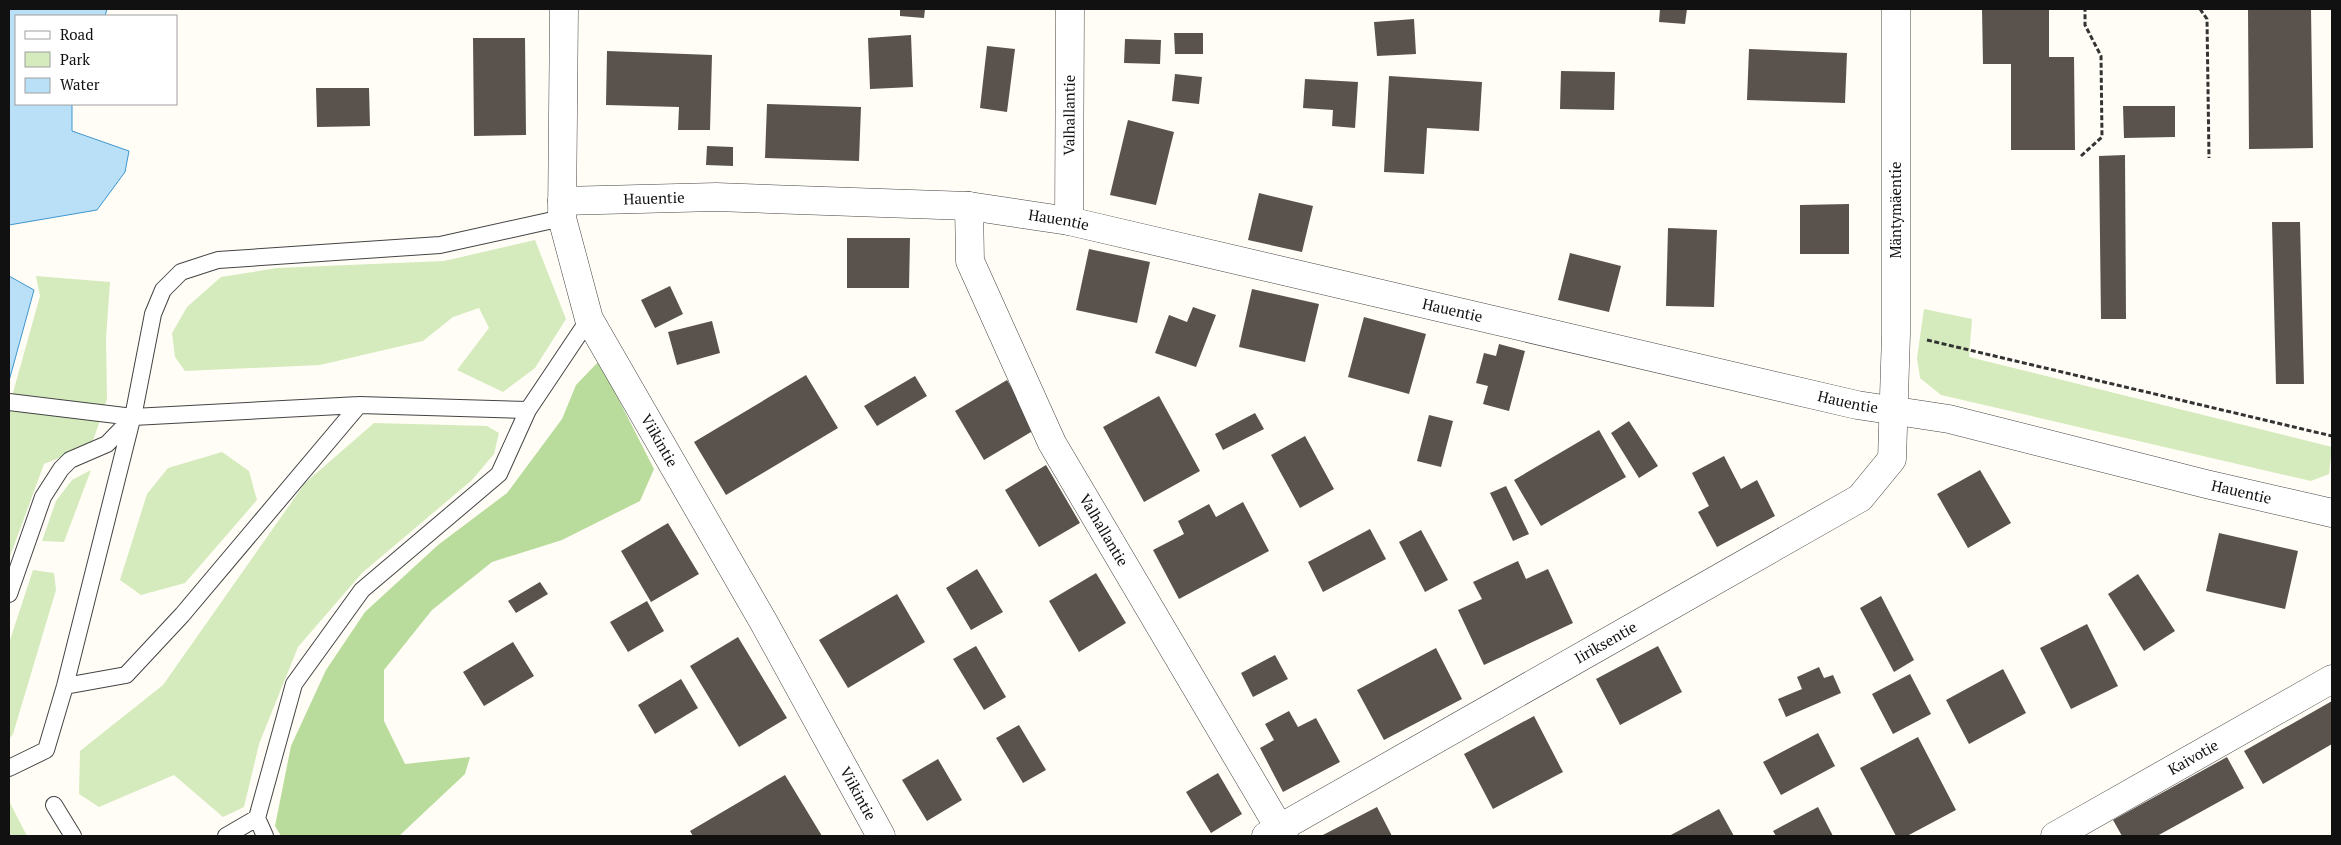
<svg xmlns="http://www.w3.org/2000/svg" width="2341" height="845" font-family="'PT Serif',serif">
  <rect width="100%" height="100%" fill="#fffdf5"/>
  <path fill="#d5ebbd" d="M535 240 566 319 535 368 503 392 457 370 489 328 479 308 453 317 423 341 320 365 185 371 175 357 172 333 187 307 221 277 277 268 444 261Z
    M36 276 110 282 106 338 107 399 92 444 44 464 9 559V407L40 296Z
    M1924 309 1972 319 1969 357 2332 447 2329 474 2311 481 1941 395 1920 378 1917 358Z
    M374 423 487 426 499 433 494 454 472 480 362 573 298 647 259 744 244 807 223 817 174 775 99 807 79 794 80 751 163 685 305 483Z
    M222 452 249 471 257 500 185 583 141 595 120 580 147 494 168 468Z
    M91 470 64 542 42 541 56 501 72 480Z
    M33 570 54 573 56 590 13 734 9 739V643Z
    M9 801 27 836H9Z"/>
  <path fill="#b9dc9c" d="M599 361 654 469 640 501 562 540 492 562 432 610 384 670V721L405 764 470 757 465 774 399 836H281L275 826 291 746 326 670 365 612 438 545 507 493 562 419 576 385Z"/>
  <path fill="#b9e0f7" stroke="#3f96cf" d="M9 9H107L105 16H16V104H72V131L129 151 125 172 97 210 9 225Z
    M9 276 34 290 9 381Z"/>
  <path fill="#5a524d" d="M900 9H925L924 18 900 16Z
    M1660 9H1687L1685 24 1659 22Z
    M1982 9H2049V57H2074L2075 150H2011V64H1983Z
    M2248 9H2311L2313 148 2249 149Z
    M1414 19 1416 54 1377 56 1374 22Z
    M1174 33H1203V54H1175Z
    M911 35 913 87 870 89 868 38Z
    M473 38H525L526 135 474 136Z
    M1125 39 1161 40 1160 64 1124 63Z
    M987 46 1015 49 1007 112 980 108Z
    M1749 49 1847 53 1845 103 1747 100Z
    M607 51 712 55 710 130H678L679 107 606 105Z
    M1561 71 1615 72 1614 110 1560 109Z
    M1175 74 1202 77 1199 104 1172 101Z
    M1389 76 1482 82 1479 131 1427 128 1424 174 1384 172Z
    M1305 79 1358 82 1355 128 1332 126 1333 110 1303 108Z
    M316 88H369L370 126 317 127Z
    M767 104 861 107 859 161 765 158Z
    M2123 106H2175V137L2124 138Z
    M1128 120 1174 132 1156 205 1110 195Z
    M707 146 733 147V166L706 165Z
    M2125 155 2126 319H2101L2099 156Z
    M1259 193 1313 206 1302 252 1248 240Z
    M1849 204V254H1800V205Z
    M2272 222H2300L2304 384H2276Z
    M1668 228 1717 230 1714 307 1666 306Z
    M847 238H910L909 288H847Z
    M1089 249 1150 262 1137 323 1076 310Z
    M1570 253 1621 266 1609 312 1558 300Z
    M670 286 683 314 655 328 641 300Z
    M1252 289 1319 304 1305 362 1239 347Z
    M1193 307 1216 315 1196 367 1155 353 1169 315 1187 322Z
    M1364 317 1426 334 1409 394 1348 377Z
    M712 321 720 353 677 365 668 332Z
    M1499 344 1525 351 1509 411 1483 404 1488 386 1476 383 1484 353 1496 356Z
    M806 375 838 428 726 495 694 442Z
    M915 376 927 396 877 426 864 406Z
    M1007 380 1036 429 984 460 955 411Z
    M1159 396 1200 471 1144 502 1103 427Z
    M1255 413 1264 429 1223 450 1215 434Z
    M1429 415 1453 421 1441 467 1417 461Z
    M1629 421 1658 466 1639 478 1611 433Z
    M1599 430 1626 477 1541 526 1514 480Z
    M1305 436 1334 489 1300 508 1271 455Z
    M1724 456 1741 489 1757 480 1775 516 1717 547 1698 512 1709 506 1692 473Z
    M1046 465 1080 523 1039 547 1005 490Z
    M1980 470 2011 523 1968 548 1937 494Z
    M1506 486 1529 534 1513 541 1490 493Z
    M1243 502 1269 551 1179 599 1153 550 1184 534 1178 521 1209 504 1216 517Z
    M668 523 699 574 651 602 621 551Z
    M1370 529 1386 559 1323 592 1308 562Z
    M1421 530 1448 580 1425 592 1399 542Z
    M2219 533 2298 551 2285 609 2206 591Z
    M1518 561 1526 579 1548 569 1573 623 1484 665 1458 610 1482 599 1473 582Z
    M977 569 1003 612 971 630 946 588Z
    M1096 573 1126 623 1079 652 1049 601Z
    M2138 574 2175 631 2144 651 2108 594Z
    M540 582 548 594 516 613 508 601Z
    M897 594 925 642 848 688 819 640Z
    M1881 596 1914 660 1894 672 1860 608Z
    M647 601 664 631 628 652 610 622Z
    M2087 624 2118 686 2071 709 2040 648Z
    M738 637 787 718 739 747 690 666Z
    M513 642 534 676 484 706 463 672Z
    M976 646 1006 697 984 710 953 659Z
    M1658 646 1682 692 1620 725 1596 679Z
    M1436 648 1462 699 1384 740 1357 690Z
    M1275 655 1288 679 1253 697 1241 673Z
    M1819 667 1824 678 1833 675 1841 693 1786 717 1778 699 1802 689 1797 677Z
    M2003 669 2026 713 1969 744 1946 700Z
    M1910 674 1931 714 1893 734 1872 694Z
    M681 679 698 708 655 734 638 705Z
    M2332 701V744L2263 784 2244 751Z
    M1289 711 1298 727 1316 718 1340 762 1283 792 1260 748 1274 740 1265 724Z
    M1534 716 1563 772 1493 809 1464 754Z
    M1019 725 1046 770 1023 783 996 738Z
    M1818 733 1835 766 1781 795 1763 762Z
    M1918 737 1956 810 1907 836H1896L1860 768Z
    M2227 757 2244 788 2157 836H2122L2113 820Z
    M938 759 962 800 927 821 902 780Z
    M1218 773 1242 814 1211 833 1186 792Z
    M785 775 822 836H693L690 831Z
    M1377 807 1392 836H1321Z
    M1818 807 1833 836H1776L1773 831Z
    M1719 809 1734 836H1669Z"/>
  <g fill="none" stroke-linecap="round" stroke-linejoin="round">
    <g stroke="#444" stroke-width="18">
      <path id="service" d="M9 402 133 417 359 405 528 410
        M9 594 43 497 61 469 70 460 107 444 133 417 153 314 163 290 181 272 218 260 440 245 562 218
        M65 686 126 675 182 615 359 405
        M9 768 46 750 65 686 132 419
        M54 805 73 836
        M226 836 257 818
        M265 836 257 818 294 684 362 590 499 474 528 410 589 319"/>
    </g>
    <g stroke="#444" stroke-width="29">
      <g id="minor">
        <path id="s1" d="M564 9 562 218 589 319 763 621 881 836"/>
        <path id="s2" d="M562 201 716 197 882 203 969 206 1069 221 1857 405 1949 419 2206 484 2332 513"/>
        <path id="s3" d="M969 206 970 261 1052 443 1284 836"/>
        <path id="s4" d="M1069 221 1070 9"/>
        <path id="s5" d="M1266 836 1860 498 1892 459 1896 334V9"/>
        <path id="s6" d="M2055 836 2332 679"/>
      </g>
    </g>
    <path stroke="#333" stroke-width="3" stroke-dasharray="5 2.5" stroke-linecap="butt" d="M2200 9 2207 19 2209 158
      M2081 156 2102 137 2101 56 2085 25V9
      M1927 340 2332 436"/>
    <use href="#service" stroke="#fff" stroke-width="16"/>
    <use href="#minor" stroke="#fff" stroke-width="28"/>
  </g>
  <g text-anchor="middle" stroke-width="5" stroke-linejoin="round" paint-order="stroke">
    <g font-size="15" fill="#111" stroke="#fff">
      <text dy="5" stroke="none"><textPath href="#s4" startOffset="106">Valhallantie</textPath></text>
      <text dy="5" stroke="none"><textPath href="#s2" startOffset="92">Hauentie</textPath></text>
      <text transform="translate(1896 210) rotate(-90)" y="5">Mäntymäentie</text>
      <text dy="5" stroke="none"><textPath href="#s2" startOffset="498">Hauentie</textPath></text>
      <text dy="5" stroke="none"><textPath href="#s2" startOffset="902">Hauentie</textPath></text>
      <text dy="5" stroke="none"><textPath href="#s2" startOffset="1308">Hauentie</textPath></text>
      <text dy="5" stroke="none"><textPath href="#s1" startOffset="454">Viikintie</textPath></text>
      <text dy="5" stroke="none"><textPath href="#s2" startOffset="1712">Hauentie</textPath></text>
      <text dy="5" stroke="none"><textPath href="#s3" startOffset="356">Valhallantie</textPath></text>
      <text dy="5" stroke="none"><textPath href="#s5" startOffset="391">Iiriksentie</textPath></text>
      <text dy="5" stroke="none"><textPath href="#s6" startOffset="159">Kaivotie</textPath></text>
      <text dy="5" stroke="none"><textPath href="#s1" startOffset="859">Viikintie</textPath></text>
    </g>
  </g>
  <rect width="2341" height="845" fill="none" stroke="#111111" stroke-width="20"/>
  <rect x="15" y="15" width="162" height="90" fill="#ffffff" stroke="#a0a0a0"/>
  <rect x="25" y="31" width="25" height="8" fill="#ffffff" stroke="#a0a0a0"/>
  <text x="60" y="40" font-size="15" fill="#111111">Road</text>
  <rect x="25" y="52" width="25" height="15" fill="#d5ebbd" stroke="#a0a0a0"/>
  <text x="60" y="65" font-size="15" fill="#111111">Park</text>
  <rect x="25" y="78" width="25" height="15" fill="#b9e0f7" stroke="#a0a0a0"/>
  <text x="60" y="90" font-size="15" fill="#111111">Water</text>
</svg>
